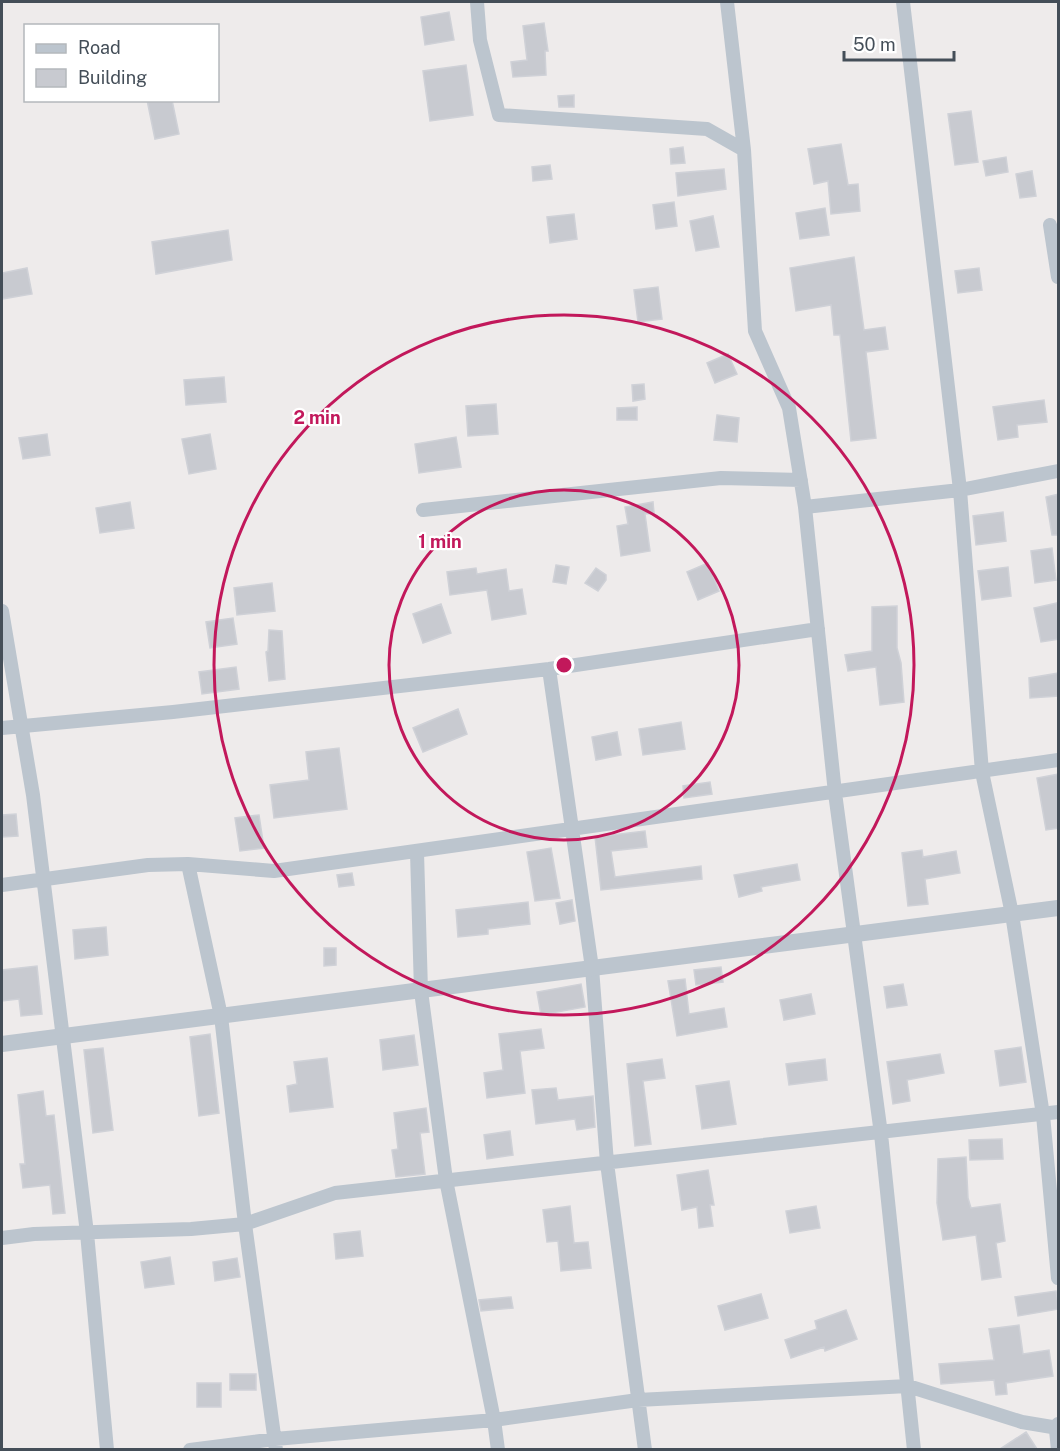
<svg xmlns="http://www.w3.org/2000/svg" width="1060" height="1451" font-family="'Public Sans',sans-serif">
  <rect width="100%" height="100%" fill="#eeebeb"/>
  <path fill="#c8cad0" stroke="#cfd1d7" stroke-width="1.5" d="M449 12 454 40 425 45 421 17Z
    M544 23 548 51H545L546 75 513 77 511 62 527 60 523 26Z
    M466 65 473 115 430 121 423 71Z
    M574 95V107H559L558 96Z
    M147 100H172L179 134 155 139Z
    M971 111 978 162 955 165 948 114Z
    M841 144 848 185 858 184 860 211 831 214 828 181 814 184 808 149Z
    M683 147 685 163 671 164 670 149Z
    M1006 157 1008 172 986 176 983 161Z
    M550 165 552 179 533 181 532 167Z
    M724 169 726 189 678 196 676 173Z
    M1032 171 1036 196 1020 198 1016 174Z
    M674 202 677 226 656 229 653 205Z
    M825 208 829 235 800 239 796 213Z
    M574 214 577 239 550 243 547 217Z
    M713 216 719 247 696 251 690 221Z
    M228 230 232 260 156 274 152 242Z
    M854 257 864 330 885 327 888 349 866 352 876 438 851 441 840 335H834L831 305 796 311 790 268Z
    M27 268 32 294 2 299V273Z
    M979 268 982 290 958 293 955 271Z
    M658 287 662 319 638 322 634 290Z
    M728 354 737 374 715 383 707 363Z
    M224 377 226 402 186 405 184 380Z
    M644 384 645 399 633 401 632 385Z
    M1044 400 1047 422 1017 425 1018 437 998 440 993 407Z
    M496 404 498 434 468 436 466 406Z
    M637 407V420H617V408Z
    M717 415 739 418 737 442 714 440Z
    M47 434 50 455 23 459 19 438Z
    M210 434 216 469 189 474 182 439Z
    M456 437 461 467 419 473 415 444Z
    M1059 494V535H1052L1046 497Z
    M130 502 134 528 100 533 96 508Z
    M653 502 654 513 645 514 650 551 621 556 617 526 628 524 625 507Z
    M1003 512 1006 541 976 545 973 516Z
    M1052 548 1056 580 1035 583 1031 551Z
    M708 563 719 591 698 600 687 572Z
    M556 565 569 567 566 584 553 582Z
    M1008 567 1011 596 982 600 978 571Z
    M476 568 477 574 506 569 509 591 522 589 526 614 492 620 487 590 450 595 447 572Z
    M596 568 606 575V580L598 591 585 583Z
    M272 583 275 611 237 615 234 588Z
    M1057 603 1059 639 1041 642 1034 608Z
    M441 604 451 633 423 643 413 614Z
    M897 606V648L901 663 904 702 880 705 876 667 848 671 845 655 872 651V607Z
    M233 618 237 644 210 648 206 622Z
    M269 630 282 631 285 679 269 681 266 652 268 651Z
    M236 667 239 689 202 694 199 672Z
    M1059 673V696L1030 698 1029 678Z
    M458 709 467 734 423 752 413 728Z
    M681 722 685 749 643 755 639 729Z
    M617 732 621 755 596 760 592 737Z
    M339 748 347 809 274 818 270 785 309 780 306 752Z
    M1059 774V828L1046 830 1037 778Z
    M710 782 712 794 684 798 683 786Z
    M16 814 18 836 2 837V815Z
    M259 815 264 848 240 851 235 818Z
    M645 831 647 847 611 851 615 877 701 866 702 879 601 890 595 837Z
    M551 848 560 898 535 901 527 852Z
    M922 850 923 857 956 851 960 873 925 879 928 904 908 906 902 853Z
    M797 864 800 880 761 887 762 891 739 897 734 875Z
    M352 873 354 885 339 887 337 875Z
    M572 900 575 921 560 924 556 903Z
    M528 902 530 924 488 929V934L458 937 456 910Z
    M106 927 108 955 75 959 73 930Z
    M324 948H336V965L324 966Z
    M37 966 42 1014 21 1016 19 999 2 1001V970Z
    M721 967 723 982 696 985 694 970Z
    M685 979 689 1014 724 1008 727 1027 677 1036 668 981Z
    M581 984 585 1007 541 1015 537 992Z
    M903 984 907 1005 887 1008 884 987Z
    M811 994 815 1014 784 1020 780 1000Z
    M541 1029 544 1048 520 1051 525 1093 487 1098 484 1073 503 1070 499 1034Z
    M210 1034 219 1113 199 1116 190 1037Z
    M414 1035 418 1065 383 1070 380 1040Z
    M1021 1047 1026 1082 1000 1086 995 1051Z
    M103 1048 113 1130 93 1133 84 1050Z
    M940 1054 944 1073 907 1080 910 1101 893 1104 887 1062Z
    M327 1058 333 1107 290 1112 287 1086 297 1084 294 1062Z
    M662 1059 665 1078 643 1081 651 1144 635 1146 627 1064Z
    M825 1059 827 1080 789 1085 786 1064Z
    M729 1081 736 1124 702 1129 696 1086Z
    M556 1088 558 1100 593 1096 595 1127 577 1130 575 1119 536 1124 532 1090Z
    M43 1091 46 1116 54 1115 65 1213 53 1214 50 1185 23 1188 20 1164H25L18 1095Z
    M426 1108 429 1132 420 1133 425 1174 396 1177 392 1150 398 1149 394 1113Z
    M510 1131 513 1155 487 1159 484 1135Z
    M1002 1139 1003 1159 970 1160 969 1140Z
    M966 1157 968 1198 971 1208 1000 1204 1005 1241 996 1243 1001 1277 982 1280 976 1235 943 1240 937 1203 938 1159Z
    M708 1170 714 1205H710L713 1226 699 1228 697 1207 682 1210 677 1175Z
    M570 1206 574 1243 588 1242 591 1268 561 1271 558 1241 547 1242 543 1210Z
    M816 1206 820 1228 790 1233 786 1211Z
    M360 1231 363 1256 336 1259 334 1234Z
    M170 1257 174 1284 145 1288 141 1262Z
    M237 1258 240 1277 215 1281 213 1262Z
    M1056 1291 1059 1309 1018 1316 1015 1297Z
    M761 1294 768 1318 725 1330 718 1306Z
    M511 1297 513 1308 481 1311 479 1300Z
    M846 1310 857 1339 825 1351 824 1347 791 1358 785 1340 817 1329 815 1321Z
    M1019 1325 1023 1354 1049 1350 1053 1376 1006 1383 1007 1394 996 1395 994 1380 941 1384 939 1364 994 1360 989 1329Z
    M230 1374H256V1390H230Z
    M197 1383H221V1407H197Z
    M1026 1432 1037 1449H1000Z"/>
  <g fill="none" stroke-linecap="round" stroke-linejoin="round">
    <path stroke="#bcc5ce" stroke-width="14" d="M477 2 480 40 499 115 707 129 744 150
      M727 2 744 150 755 331 789 408 805 507 835 793 881 1134 914 1450
      M903 2 960 490 982 772 1012 914 1043 1115 1058 1278
      M1050 225 1058 277
      M805 507 960 490 1058 471
      M423 510 721 478 801 480
      M2 611 33 795 87 1233 107 1450
      M549 669 592 968 607 1163 645 1450
      M2 728 173 712 549 669 818 629
      M417 852 421 991 446 1180 494 1420 498 1450
      M188 864 221 1016 245 1224 276 1450
      M2 885 148 865 188 864 274 871 1058 760
      M2 1238 34 1234 191 1229 245 1224 335 1193 1058 1112
      M190 1450 275 1439 494 1420 638 1400 908 1386 1022 1422 1058 1428
      M1058 1450 1056 1430 1058 1424"/>
    <path stroke="#bcc5ce" stroke-width="16" d="M2 1044 1058 908"/>
  </g>
  <g fill="none" stroke="#c2185b" stroke-width="3">
    <circle cx="564" cy="665" r="175"/>
    <circle cx="564" cy="665" r="350"/>
  </g>
  <circle cx="564" cy="665" r="9" fill="#c2185b" stroke="#fff" stroke-width="3"/>
  <g font-size="18" text-anchor="middle" font-weight="bold" fill="#c2185b" stroke="#fff" stroke-width="4.5" stroke-linejoin="round" paint-order="stroke">
    <text x="317" y="424">2 min</text>
    <text x="440" y="548">1 min</text>
  </g>
  <rect width="1060" height="1451" fill="none" stroke="#444e58" stroke-width="6"/>
  <rect x="24" y="24" width="195" height="78" fill="#ffffff" stroke="#b4b8bc" stroke-width="1.5"/>
  <rect x="36" y="44" width="30" height="9" fill="#bcc5ce" stroke="#b4b8bc" stroke-width="1.5"/>
  <text x="78" y="54" font-size="18" fill="#444e58">Road</text>
  <rect x="36" y="69" width="30" height="18" fill="#c8cad0" stroke="#b4b8bc" stroke-width="1.5"/>
  <text x="78" y="84" font-size="18" fill="#444e58">Building</text>
  <path d="M844 51v9h110v-9" fill="none" stroke="#444e58" stroke-width="3"/>
  <text x="853" y="51" font-size="18" fill="#444e58" stroke="#ffffff" stroke-width="4.5" paint-order="stroke">50 m</text>
</svg>
